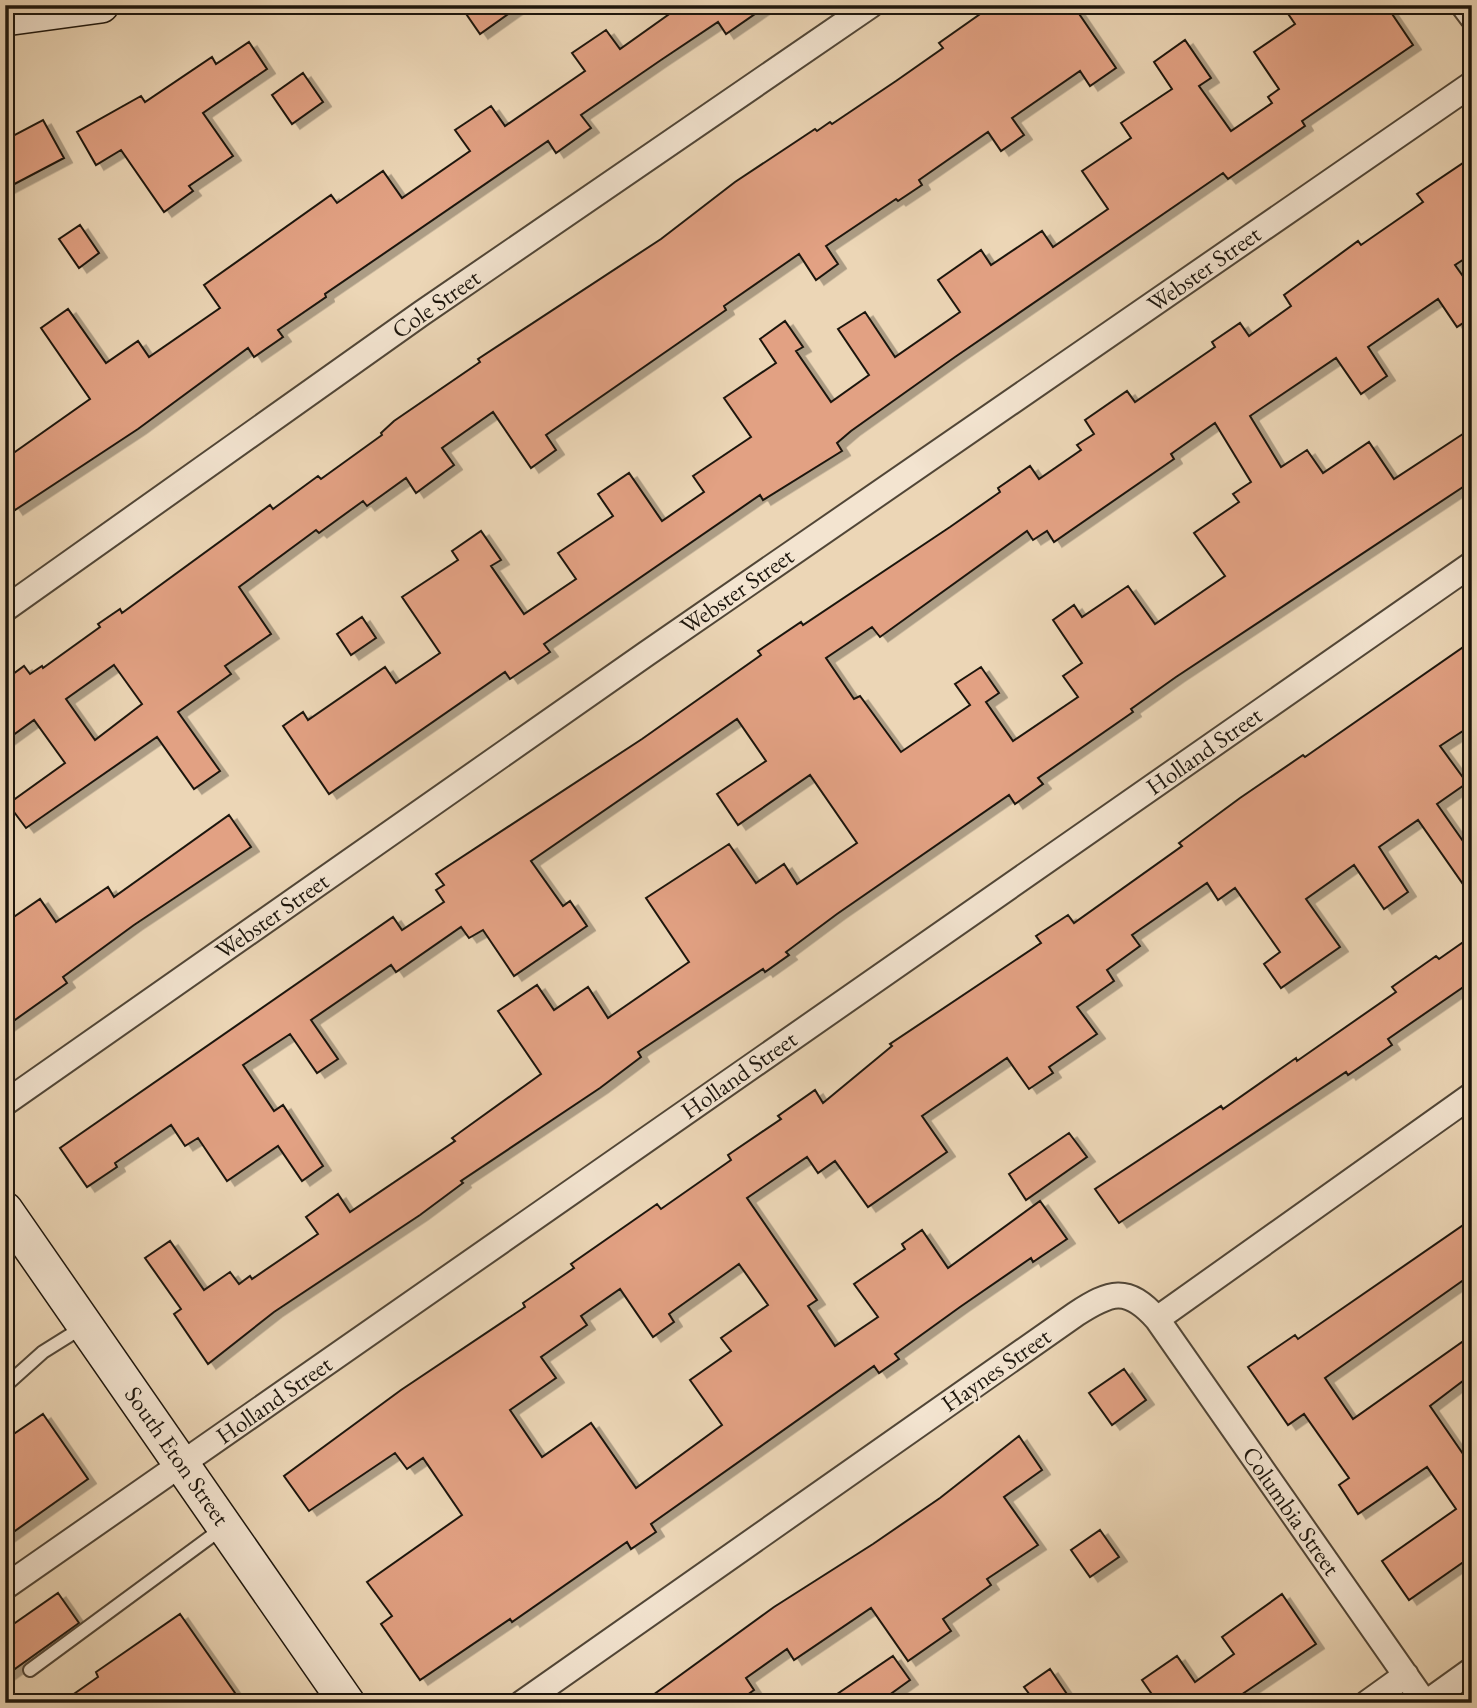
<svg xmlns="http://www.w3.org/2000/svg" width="1477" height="1708" font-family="'EB Garamond',serif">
  <defs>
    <filter id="shadow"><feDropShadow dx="8" dy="4.5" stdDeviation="0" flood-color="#0004"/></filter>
  </defs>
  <rect width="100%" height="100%" fill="#ecd6b6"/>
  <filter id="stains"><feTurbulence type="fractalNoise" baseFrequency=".00286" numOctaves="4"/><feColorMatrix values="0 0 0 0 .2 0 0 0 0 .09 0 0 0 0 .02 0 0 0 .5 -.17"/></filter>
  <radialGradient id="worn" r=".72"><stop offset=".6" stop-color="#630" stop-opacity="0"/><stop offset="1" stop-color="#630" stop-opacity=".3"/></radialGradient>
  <path fill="#e2a183" stroke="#1d160d" stroke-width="2" fill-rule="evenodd" filter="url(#shadow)" d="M460 5H521L480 34Z
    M682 5H768L726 34 718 22 661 60 581 115 591 128 556 153 548 141 325 294 326 297 278 330 283 337 254 357 248 348 138 429 15 510 5 495V459L90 399 41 328 68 309 106 363 138 341 149 357 220 308 204 285 331 195 337 203 383 171 402 198 470 151 455 130 491 106 505 126 585 71 572 53 606 30 620 49Z
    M993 5H1073L1116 68 1090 86 1080 71 1012 118 1024 135 1001 151 988 132 919 180 922 185 898 201 896 199 826 246 838 264 816 280 799 254 724 306 726 310 546 435 556 450 531 468 493 412 442 448 454 465 416 493 406 478 367 506 363 501 319 533 316 530 239 587 271 634 225 666 231 674 178 712 220 771 194 789 157 737 26 828 8 804 65 763 34 720 5 741V680L24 666 30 674 42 666 43 668 100 627 98 624 120 609 122 613 270 505 273 509 318 476 321 479 382 435 381 433 394 421 480 362 478 359 661 239 735 182 815 129 817 131 830 122 832 124 896 81 943 48 939 43ZM114 665 142 704 95 740 66 699Z
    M1282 5H1386L1413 45 1302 121 1305 126 1228 179 1223 173 955 357 851 431 837 443 842 451 763 500 760 495 544 644 550 652 510 679 505 672 329 794 283 726 303 712 308 720 385 667 396 683 440 653 402 597 458 560 452 551 481 531 501 560 491 566 524 614 576 579 558 553 613 516 598 494 629 473 662 521 704 492 693 476 751 437 724 398 776 363 760 339 785 321 803 347 796 351 831 402 869 375 838 329 865 312 895 357 960 312 938 280 981 250 991 265 1042 231 1053 247 1108 209 1082 171 1131 138 1121 123 1172 89 1154 62 1185 40 1211 78 1199 86 1231 131 1272 103 1268 97 1279 89 1254 52 1295 24Z
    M249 42 267 69 203 113 233 156 189 186 193 191 164 212 121 150 96 165 77 132 141 96 145 102 212 57 216 64Z
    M303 73 323 102 292 124 272 95Z
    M43 120 64 158 5 189V140Z
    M1472 157V254L1455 265 1472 289V317L1457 327 1438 299 1368 347 1387 376 1361 394 1336 358 1250 416 1281 467 1307 450 1323 473 1369 442 1394 479 1472 428V481L1176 677 1131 709 1133 712 1038 778 1043 784 1015 804 1009 795 837 914 786 952 789 955 765 972 763 969 638 1052 641 1057 600 1088 461 1181 463 1183 420 1215 274 1312 208 1364 174 1314 181 1309 145 1258 170 1241 204 1290 230 1272 239 1284 250 1276 252 1279 318 1234 306 1217 338 1194 350 1212 455 1141 452 1138 541 1074 498 1011 537 985 554 1010 588 987 608 1018 689 962 646 898 729 844 756 883 784 864 797 884 857 843 810 775 738 825 717 794 766 761 737 719 531 861 563 906 570 901 587 926 514 976 483 930 469 938 461 927 396 972 391 965 311 1020 338 1059 317 1073 290 1034 243 1065 274 1111 283 1105 323 1166 302 1181 278 1146 227 1181 198 1138 185 1146 171 1125 115 1163 117 1167 87 1187 60 1148 393 917 402 930 444 902 436 890 444 885 436 874 642 739 761 655 758 651 801 622 803 625 950 527 1000 492 998 488 1030 466 1039 479 1081 450 1077 445 1094 434 1085 420 1127 391 1135 402 1215 347 1212 342 1240 323 1249 336 1291 306 1284 295 1358 241 1361 245 1423 202 1417 194ZM1215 423 1251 482 1233 494 1239 502 1194 533 1225 576 1155 624 1128 586 1082 617 1074 605 1053 620 1082 663 1063 676 1078 697 1013 741 986 702 999 693 981 667 955 684 970 705 901 752 860 696 854 699 826 658 872 627 880 637 1027 531 1033 540 1047 531 1054 542 1174 459 1171 454Z
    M80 225 99 253 79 268 59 239Z
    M362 617 376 638 351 655 337 634Z
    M1472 641V725L1440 746 1467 783 1437 804 1472 854V897L1418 820 1379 847 1408 892 1384 909 1354 865 1306 899 1340 947 1281 988 1264 964 1280 952 1235 888 1218 900 1207 883 1132 935 1140 946 1107 970 1114 981 1077 1007 1097 1034 1049 1067 1053 1073 1029 1089 1007 1058 922 1116 947 1152 868 1207 835 1161 818 1173 807 1157 747 1198 817 1300 808 1306 835 1346 878 1317 854 1284 905 1249 902 1244 922 1230 948 1268 1040 1201 1067 1239 1033 1262 1031 1258 960 1307 895 1354 899 1359 879 1373 874 1366 651 1524 656 1532 631 1549 627 1542 512 1622 510 1619 420 1680 381 1624 392 1616 367 1582 462 1515 423 1458 407 1469 395 1453 309 1511 284 1476 401 1390 525 1307 523 1303 574 1268 571 1264 657 1204 661 1209 731 1160 728 1155 781 1119 778 1116 815 1090 823 1103 892 1046 890 1044 1041 943 1036 936 1068 915 1074 923 1182 846 1179 843 1240 798 1303 755 1305 757ZM739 1264 768 1305 721 1338 731 1351 690 1380 722 1425 636 1488 591 1423 542 1457 510 1410 556 1378 541 1357 587 1325 581 1316 620 1289 653 1337 674 1322 669 1314Z
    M229 815 251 847 134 925 63 977 67 983 5 1027V923L40 899 56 922 108 887 114 897Z
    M1472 936V981L1388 1039 1392 1045 1348 1075 1346 1072 1119 1223 1095 1189 1221 1106 1223 1109 1296 1058 1297 1061 1396 992 1392 987 1436 956 1439 959Z
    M1069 1133 1087 1157 1026 1200 1009 1174Z
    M1472 1219V1274L1325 1378 1353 1419 1472 1335V1374L1430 1406 1472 1467V1556L1409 1600 1382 1561 1456 1509 1427 1467 1358 1514 1339 1485 1349 1478 1304 1414 1288 1425 1248 1367 1295 1335 1298 1339Z
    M1124 1369 1146 1400 1112 1425 1089 1393Z
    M43 1414 88 1479 5 1538V1440Z
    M1019 1436 1042 1470 1004 1497 1038 1545 987 1579 991 1585 943 1619 951 1631 908 1661 871 1608 794 1660 787 1649 746 1678 754 1690 736 1703H642L774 1607 873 1544 940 1498Z
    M1100 1530 1119 1557 1090 1577 1071 1550Z
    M58 1593 79 1623 5 1676V1630Z
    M1282 1594 1316 1644 1229 1703H1158L1142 1680 1177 1656 1195 1682 1234 1654 1222 1637Z
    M180 1614 242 1703H61L98 1677 96 1672Z
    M893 1656 910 1680 878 1703H824Z
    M1050 1669 1073 1703H1036L1024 1687Z"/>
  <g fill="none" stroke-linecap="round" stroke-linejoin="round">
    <g stroke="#514637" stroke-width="16">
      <path id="lane" d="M5 1386 43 1352 83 1327
        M30 1670 224 1527"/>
    </g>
    <g stroke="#514637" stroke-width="28">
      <path id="street" d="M1463 5 1472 17
        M5 609 422 313 871 5
        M5 1103 646 654 1472 84
        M1157 1319 1425 1703
        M5 1587 1472 564
        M522 1703 1076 1314C1110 1292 1127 1285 1157 1319L1472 1095
        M1367 1703 1406 1675
        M1426 1703 1472 1670"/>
    </g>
    <g stroke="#1d160d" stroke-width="38">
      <path id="secondary" d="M5 18 101 5
        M5 1210 347 1703"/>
    </g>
    <use href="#lane" stroke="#f3e4d0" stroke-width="12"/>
    <use href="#street" stroke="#f3e4d0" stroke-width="24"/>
    <use href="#secondary" stroke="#f3e4d0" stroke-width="35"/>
  </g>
  <g text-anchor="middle" stroke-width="5" stroke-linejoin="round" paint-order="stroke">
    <g font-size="24" fill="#1d160d" stroke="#f3e4d0">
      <text transform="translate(1204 269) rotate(-35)" y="8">Webster Street</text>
      <text transform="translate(436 304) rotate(-35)" y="8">Cole Street</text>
      <text transform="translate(737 591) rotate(-35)" y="8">Webster Street</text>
      <text transform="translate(1204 751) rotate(-35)" y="8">Holland Street</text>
      <text transform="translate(272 916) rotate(-35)" y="8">Webster Street</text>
      <text transform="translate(739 1075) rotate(-35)" y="8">Holland Street</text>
      <text transform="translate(996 1370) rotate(-35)" y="8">Haynes Street</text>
      <text transform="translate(274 1400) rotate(-35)" y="8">Holland Street</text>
      <text transform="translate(177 1456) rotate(55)" y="8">South Eton Street</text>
      <text transform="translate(1291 1511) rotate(55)" y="8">Columbia Street</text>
    </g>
  </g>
  <rect width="1477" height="1708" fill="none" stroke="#ecd6b6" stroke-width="28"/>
  <rect x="7" y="7" width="1463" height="1694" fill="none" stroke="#1d160d" stroke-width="3.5"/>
  <rect x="14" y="14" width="1449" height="1680" fill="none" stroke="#1d160d" stroke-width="2"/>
  <rect width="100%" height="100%" filter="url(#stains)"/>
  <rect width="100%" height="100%" fill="url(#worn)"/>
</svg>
